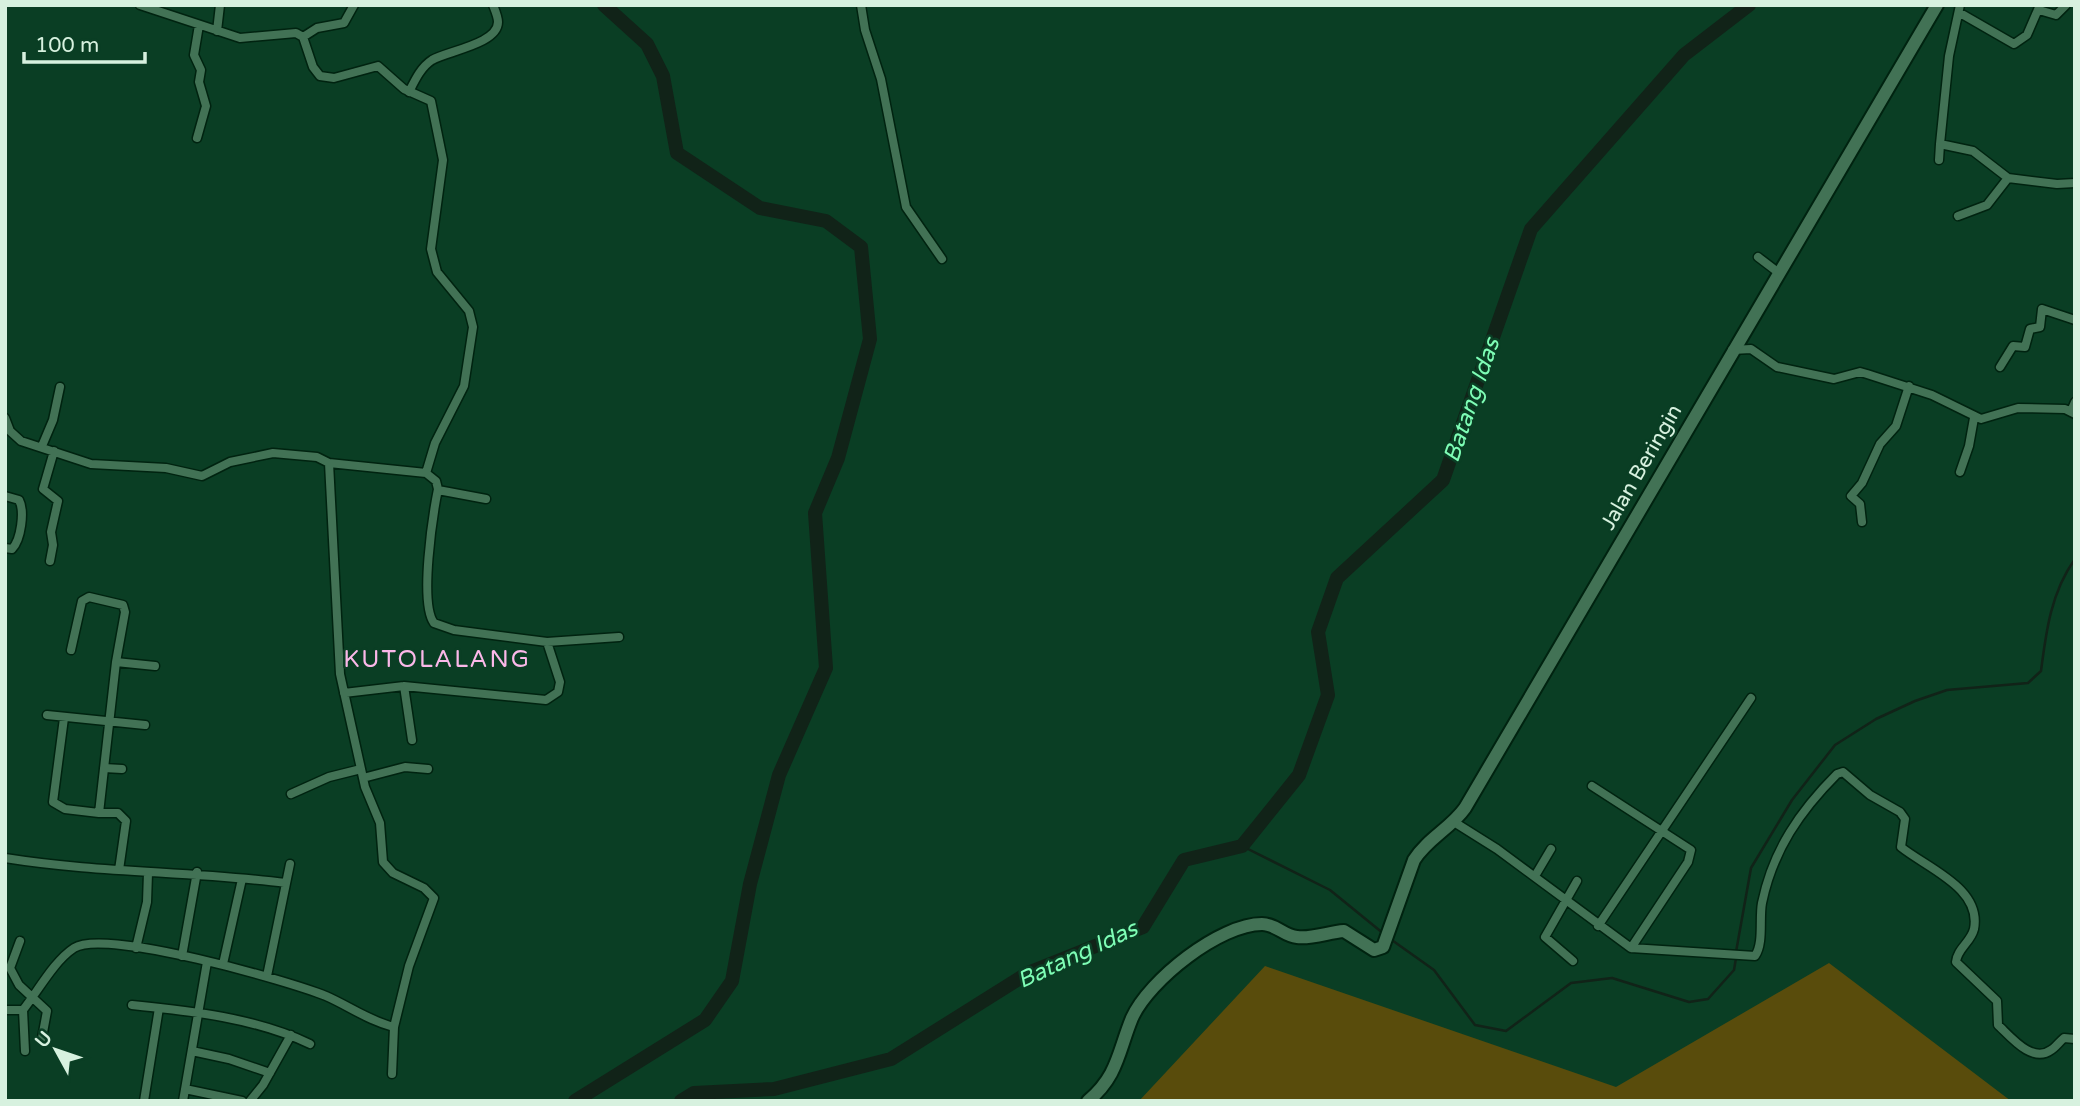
<svg xmlns="http://www.w3.org/2000/svg" width="2080" height="1106" font-family="'Varela Round',sans-serif">
  <rect width="100%" height="100%" fill="#0a3e24"/>
  <path fill="#594c0c" d="M1829 963 2011 1101H1139L1265 966 1616 1087Z"/>
  <g fill="none" stroke-linecap="round" stroke-linejoin="round">
    <path stroke="#112318" stroke-width="2.5" d="M1242 846 1330 890 1384 934
      M1389 938 1434 970 1475 1025 1506 1031 1571 983 1612 978 1689 1002 1708 999 1734 970 1736 958
      M1736 952 1751 868 1792 800 1835 745 1876 719 1915 701 1947 690 2028 683 2041 671C2046 632 2051 592 2075 559"/>
    <path stroke="#112318" stroke-width="14" d="M575 1101 705 1020 732 981 750 884 779 775 826 668 815 513 838 458 870 339 861 247 826 221 760 208 677 153 663 76 647 44 604 5
      M681 1101 694 1093 774 1089 891 1059 1028 973 1143 927 1184 860 1242 846 1299 775 1328 695 1318 632 1337 578 1443 480 1531 229 1684 55 1749 5"/>
    <g stroke="#002310" stroke-width="11">
      <path id="street" d="M140 5 240 38 296 33 303 37 313 67 320 76 334 78 378 66 404 89 431 101 443 160 431 249 437 272 469 311 473 327 464 386 435 443 426 473
        M861 5 865 30 881 79 906 207 942 259
        M1960 5 1949 56 1940 144 1973 151 2008 178 2057 184 2075 183
        M2039 10 2056 15 2066 5
        M1960 13 2014 44 2027 35 2040 5
        M217 31 220 5
        M303 37 317 28 344 23 354 5
        M409 92C415 80 421 67 432 60 447 51 498 44 498 22 498 17 495 10 493 5
        M197 138 206 106 199 82 201 70 194 55 199 25
        M1939 160 1940 144
        M1958 216 1987 205 2008 178
        M1758 257 1779 273
        M1732 350 1751 349 1777 367 1834 379 1860 372 1867 374 1932 395 1981 419 2018 408 2065 409 2075 414
        M2000 367 2013 346 2025 347 2030 329 2040 327 2042 309 2075 320
        M2071 411 2075 402
        M5 418 10 431 21 441 91 464 166 468 202 476 230 462 273 453 317 457 329 463 340 674 365 787 380 823 383 862 393 873 424 888 434 898 409 966 394 1027 392 1074
        M42 446 53 420 60 387
        M329 463 426 473 436 481 438 489C433 514 419 603 434 623L454 630 547 642 619 637
        M1960 472 1969 446 1974 418
        M438 490 486 499
        M5 496 19 500C25 511 21 540 12 549L5 548
        M1862 522 1860 504 1851 496 1862 483 1880 444 1896 426 1909 386
        M50 561 53 545 51 532 58 501 43 489 54 451
        M71 650 82 601 89 597 123 605 125 612 116 662 99 813H118L126 821 119 870
        M116 662 155 666
        M404 686 412 740
        M344 693 404 686 546 700 558 692 560 682 547 642
        M47 715 145 725
        M64 718 53 802 65 809 99 813
        M104 768 122 769
        M363 778 405 767 428 769
        M1592 786 1691 850 1688 862 1631 948
        M291 794 329 777 361 769
        M1454 822 1497 849 1631 948 1755 956C1764 943 1759 919 1762 903 1773 850 1800 811 1837 774L1843 772 1870 795 1900 812 1905 819 1901 847C1927 868 1982 888 1974 929 1971 942 1957 949 1956 962L1997 1001 1998 1025C2010 1036 2032 1064 2051 1050 2056 1047 2059 1042 2064 1038L2075 1039
        M5 858C98 873 192 871 286 883
        M1535 876 1551 849
        M1598 926 1751 698
        M20 941 10 968 19 985 47 1011 42 1038
        M136 948 147 902 148 873
        M182 956 197 872
        M1573 961 1545 937 1577 881
        M223 964 242 879
        M267 976 290 864
        M132 1005C191 1011 256 1018 310 1044
        M5 1010H23C38 991 54 961 74 948 105 928 289 981 326 996 349 1006 369 1021 394 1027
        M23 1010 25 1051
        M192 1051 229 1059 270 1073
        M185 1089 242 1101
        M144 1101 159 1008
        M183 1101 207 962
        M250 1101 263 1085 291 1035"/>
    </g>
    <g stroke="#002310" stroke-width="16">
      <path id="secondary" d="M1088 1101C1118 1076 1118 1052 1132 1018 1149 980 1220 924 1262 924 1276 924 1284 936 1297 937 1312 939 1329 932 1344 931L1374 950 1383 947 1414 860C1427 839 1451 828 1465 808L1937 5"/>
    </g>
    <use href="#street" stroke="#427255" stroke-width="8"/>
    <use href="#secondary" stroke="#427255" stroke-width="12"/>
  </g>
  <g text-anchor="middle" stroke-width="5" stroke-linejoin="round" paint-order="stroke">
    <g font-size="21" fill="#d7f1df" stroke="#0a3e24">
      <text transform="translate(1641 467) rotate(-60)" y="7">Jalan Beringin</text>
    </g>
    <g font-size="23" font-style="italic" fill="#7efdb5" stroke="#0a3e24">
      <text transform="translate(1471 400) rotate(-71)" y="8">Batang Idas</text>
      <text transform="translate(1077 954) rotate(-25)" y="8">Batang Idas</text>
    </g>
    <g font-size="24" letter-spacing="2" fill="#fbb8e9" stroke="#0a3e24">
      <text x="437" y="667">KUTOLALANG</text>
    </g>
  </g>
  <rect width="2080" height="1106" fill="none" stroke="#d7f1df" stroke-width="14"/>
  <g transform="translate(56 1050) rotate(310)" stroke="#0a3e24" stroke-width="5" paint-order="stroke">
  <path d="M0-5L12 26L0 18L-12 26Z" fill="#d7f1df"/>
  <text y="-10" font-size="19" font-weight="bold" text-anchor="middle" fill="#d7f1df">U</text>
  </g>
  <path d="M24 52v10h121v-10" fill="none" stroke="#d7f1df" stroke-width="3.5"/>
  <text x="35" y="52" font-size="21" fill="#d7f1df" stroke="#0a3e24" stroke-width="5" paint-order="stroke">100 m</text>
</svg>
